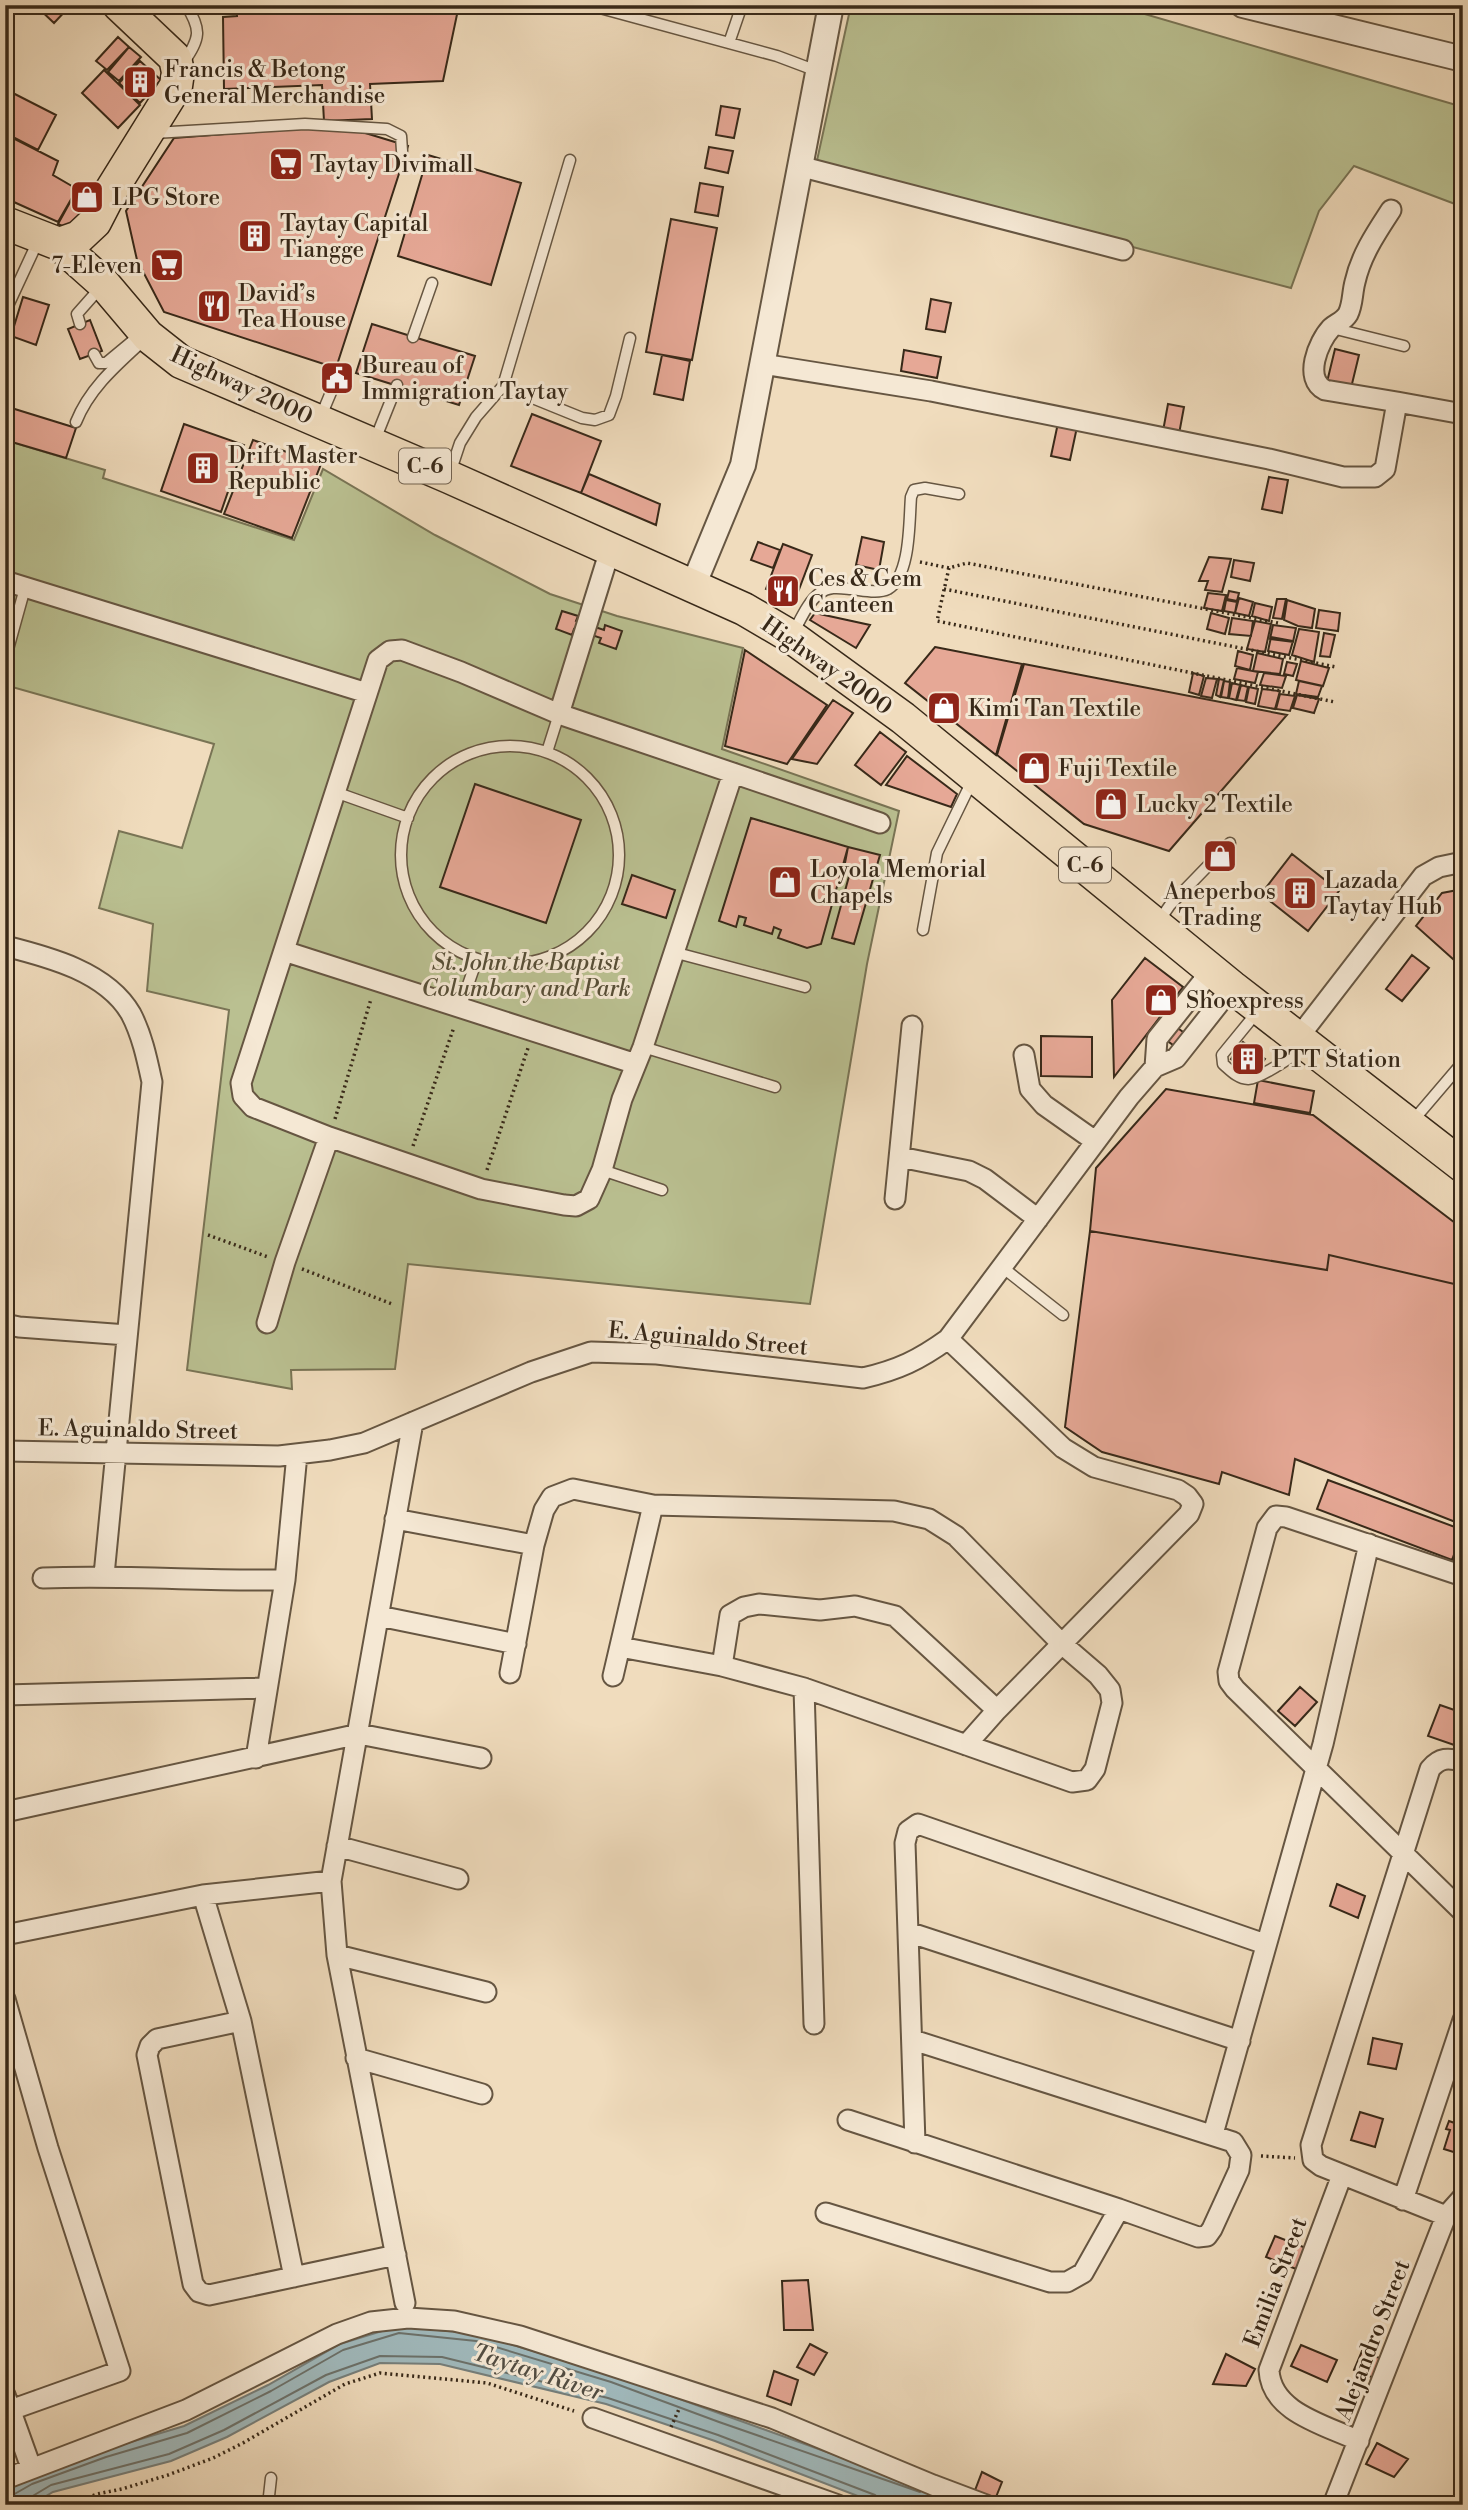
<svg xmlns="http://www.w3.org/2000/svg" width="1468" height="2510" font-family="'Libre Bodoni',serif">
  <rect width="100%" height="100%" fill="#f0dcbd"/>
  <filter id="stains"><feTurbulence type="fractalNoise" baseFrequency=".00286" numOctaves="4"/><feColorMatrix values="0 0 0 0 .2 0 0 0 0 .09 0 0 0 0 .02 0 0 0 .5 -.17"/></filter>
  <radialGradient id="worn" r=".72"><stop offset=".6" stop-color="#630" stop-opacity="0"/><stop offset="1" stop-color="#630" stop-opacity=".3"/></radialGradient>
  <path fill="#bac091" stroke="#797455" stroke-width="2" d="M851 5H1114L1463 107V207L1354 166 1319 211 1291 288 816 165Z
    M5 440 105 470 103 478 294 540 323 469 435 535 550 594 617 616 743 648 722 749 899 811 867 964 810 1304 408 1264 395 1369 291 1370 292 1389 187 1370 229 1010 147 991 153 924 99 908 119 831 182 848 214 744 5 685Z"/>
  <path fill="#a0b9bc" stroke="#767f7b" stroke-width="2" d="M398 2326 477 2334 613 2375 974 2505H881L715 2441 606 2404 440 2364 380 2363 329 2382 227 2437 171 2461 53 2492 31 2505H5V2492L29 2478 104 2450 184 2426 268 2385 340 2344Z"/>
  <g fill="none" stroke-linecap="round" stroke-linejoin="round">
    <path stroke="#6c716a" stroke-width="2" d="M5 2497 11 2496 32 2484 106 2457 187 2433 271 2391 343 2350 399 2333 476 2341 611 2382 719 2422 920 2492
      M29 2505 31 2497 51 2485 169 2454 224 2430 326 2375 380 2356 442 2357 608 2398 718 2435 875 2495 880 2499V2505"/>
  </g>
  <path fill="#e6a896" stroke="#382919" stroke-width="2" d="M35 5H71L54 23Z
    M236 5H459L443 81 370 84 372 119 324 121 322 85 224 89 223 17 237 16Z
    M118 37 129 47 107 70 96 61Z
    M129 47 141 57 119 81 108 72Z
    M140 61 161 80 140 103 119 83Z
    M104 70 140 105 118 128 82 93Z
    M5 89 56 115 38 150 5 133Z
    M721 106 740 109 734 138 716 135Z
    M339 125 408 146 336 368 164 312 137 260 126 211 174 138Z
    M7 135 58 161 53 175 77 189 58 222 5 198Z
    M709 147 733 151 728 173 705 168Z
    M428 155 521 183 491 285 398 256Z
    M700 183 723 187 718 216 695 212Z
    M74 195 89 203 74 227 66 228 58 224Z
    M671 219 717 228 692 360 646 352Z
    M23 297 49 305 36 345 11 336Z
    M931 299 951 303 945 332 926 329Z
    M90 320 102 351 80 359 68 329Z
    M372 324 475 356 459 405 356 373Z
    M1335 349 1359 355 1351 388 1327 382Z
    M904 350 941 357 937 378 901 371Z
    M662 355 690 361 683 400 654 394Z
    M1168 404 1184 407 1179 434 1163 431Z
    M5 406 76 428 66 458 5 440Z
    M532 414 601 441 581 493 511 466Z
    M1058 423 1077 427 1070 460 1051 456Z
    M184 424 244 445 221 512 161 491Z
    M253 440 321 464 292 538 224 514Z
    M589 474 660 504 656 525 581 493Z
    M1269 477 1288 480 1282 513 1262 509Z
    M862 537 884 542 879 570 856 565Z
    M758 542 780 550 773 568 751 560Z
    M783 544 812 555 795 600 766 589Z
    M1209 557 1231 559 1222 592 1205 590 1208 581H1199Z
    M1234 560 1254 563 1250 581 1231 577Z
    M1229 591 1239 593 1237 601 1227 599Z
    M1208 593 1226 595 1222 611 1204 608Z
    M1239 598 1253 602 1249 616 1235 613Z
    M1277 599H1286L1282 619 1273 618Z
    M1226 600 1237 602 1235 613 1224 611Z
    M1287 600 1315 609 1312 628 1298 626 1284 620Z
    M1255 603 1272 607 1269 621 1252 616Z
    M1319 610 1340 613 1338 631 1316 628Z
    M562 611 578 616 576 621 604 630 605 625 622 631 616 649 599 643 601 638 574 629 572 635 556 629Z
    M815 613 870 625 856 648 810 620Z
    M1211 613 1229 618 1225 634 1207 629Z
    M1232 618 1253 621 1251 636 1229 634Z
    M1255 621 1271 624 1265 652 1247 649Z
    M1273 625 1296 628 1293 642 1270 639Z
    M1299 629 1319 632 1314 662 1292 655Z
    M1324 633 1335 635 1330 657 1320 656Z
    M1271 637 1293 641 1289 655 1268 651Z
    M935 647 1022 664 996 755 905 683Z
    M745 650 827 705 787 764 725 746Z
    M1238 651 1253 655 1250 670 1235 666Z
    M1257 653 1283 659 1280 674 1253 671Z
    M1301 661 1329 668 1323 686 1296 680Z
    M1287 662 1297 664 1293 676 1284 674Z
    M1024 664 1287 715 1169 851 1084 824 997 755Z
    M1237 668 1258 672 1255 683 1234 679Z
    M1193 673 1204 676 1199 695 1189 692Z
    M1264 673 1286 676 1282 688 1260 685Z
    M1206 678 1217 679 1212 698 1201 696Z
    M1219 679 1224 680 1220 697 1216 695Z
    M1224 681 1230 682 1228 698 1221 697Z
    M1299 681 1322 686 1318 697 1296 694Z
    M1232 683 1240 685 1236 700 1229 698Z
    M1241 685 1248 687 1245 701 1237 700Z
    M1249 687 1258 689 1255 704 1246 702Z
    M1262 689 1280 691 1275 709 1258 706Z
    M1280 694 1295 696 1290 711 1276 709Z
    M1297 695 1319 699 1314 713 1293 708Z
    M833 700 853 713 817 764 792 759Z
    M880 732 906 752 881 785 855 765Z
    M907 756 957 794 951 807 886 785Z
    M475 784 581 820 546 923 440 887Z
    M751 818 848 847 821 944 807 948 778 938 781 930 774 927 772 934 744 925 746 918 739 916 736 927 719 921Z
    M848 847 880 855 854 944 832 938 851 869 844 868Z
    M1292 854 1339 891 1308 931 1261 894Z
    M632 875 675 890 666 918 622 904Z
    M1463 889V968L1416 926 1442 893Z
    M1412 955 1429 968 1402 1001 1386 989Z
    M1145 958 1183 987 1114 1077 1112 1000Z
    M1175 1026 1187 1035 1177 1048 1165 1039Z
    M1041 1036 1092 1037V1077L1041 1076Z
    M1243 1042 1265 1059 1253 1075 1231 1059Z
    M1463 1075V1092L1455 1086Z
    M1258 1080 1314 1091 1310 1113 1254 1103Z
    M1166 1089 1313 1115 1463 1229V1286L1329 1255 1327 1270 1090 1231 1096 1168Z
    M1090 1231 1327 1270 1329 1255 1463 1286V1525L1295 1459 1289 1495 1222 1472 1219 1484 1102 1452 1065 1427Z
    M1328 1480 1463 1530 1452 1560 1317 1509Z
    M1300 1687 1317 1702 1295 1726 1278 1711Z
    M1440 1705 1463 1713V1748L1428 1736Z
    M1337 1884 1365 1896 1358 1918 1330 1906Z
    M1373 2038 1402 2044 1396 2069 1368 2064Z
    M1360 2112 1383 2119 1375 2147 1351 2140Z
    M1449 2121 1463 2126V2155L1444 2149 1450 2130 1446 2129Z
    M1275 2236 1306 2248 1296 2269 1266 2257Z
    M808 2280 813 2330H784L782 2281Z
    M810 2344 827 2353 814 2375 797 2367Z
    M1301 2345 1337 2360 1327 2382 1291 2366Z
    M1362 2351 1387 2361 1379 2380 1354 2370Z
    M1226 2354 1255 2369 1246 2386 1213 2384Z
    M774 2371 798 2380 791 2405 767 2396Z
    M1377 2443 1408 2459 1394 2477 1366 2464Z
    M982 2472 1002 2482 994 2502 974 2493Z"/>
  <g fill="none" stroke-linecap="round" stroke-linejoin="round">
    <g stroke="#665642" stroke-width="13">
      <path id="service" d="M589 5 777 56 817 71
        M729 43 742 5
        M184 62C200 38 202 30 186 5
        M154 133 305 124 387 129 401 136 402 151
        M6 310 38 241
        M80 324 77 314 100 288
        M1332 328 1404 346
        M413 337 432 283
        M94 354 99 363H106L141 334
        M503 386 582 418 595 420 609 415 616 396 630 338
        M321 416 337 378
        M76 422C90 387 118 364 145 339
        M375 440 397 385
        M450 473 460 443 476 417 503 386 570 160
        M793 633C800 621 808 601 820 593 829 586 840 588 851 589 862 590 878 594 888 589 911 576 909 520 911 497L914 490 925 488 959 494
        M5 660 25 588
        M401 855a109 109 0 1 1 218 0a109 109 0 1 1-218 0Z
        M547 752 559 714
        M335 792 408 818
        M1159 921 1170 905 1230 843
        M923 930 937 853 973 779
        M673 952 805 987
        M460 1008 477 959
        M1258 1011 1222 1055 1223 1064C1230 1070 1238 1079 1248 1079 1262 1078 1292 1056 1305 1048
        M643 1047 775 1087
        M1411 1123 1463 1062
        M1450 1151 1463 1134
        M602 1170 662 1190
        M1002 1267 1063 1315
        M268 2505 271 2478"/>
    </g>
    <g stroke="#665642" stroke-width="23">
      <path id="minor" d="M799 166 1123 250
        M1391 210C1376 233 1361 255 1355 282 1352 293 1353 304 1348 314 1344 321 1337 323 1331 328 1318 342 1303 379 1325 390L1397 402
        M762 364 931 391 1269 459 1343 477H1375L1385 469 1397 402 1463 414
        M5 581 367 693
        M559 714 610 550
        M733 773 643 1047 622 1099 602 1170 589 1199 576 1206 564 1205 481 1189 329 1137 253 1107 243 1096 241 1083 378 660 390 651 402 650 461 672 559 714 880 823
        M5 946C49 957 107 972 131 1014 142 1035 147 1059 152 1082L104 1575
        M284 951 636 1064
        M1298 1038 1423 876 1439 867 1463 862
        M1024 1055 1030 1089 1044 1105 1095 1141
        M1155 1067 1157 1039 1212 970
        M900 1157 969 1171 985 1179 1038 1219
        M895 1199 912 1026
        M267 1323 285 1262 329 1137
        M5 1324 19 1327 127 1335
        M948 1339 1063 1448 1094 1467 1178 1490 1187 1496 1193 1504 1189 1514 997 1710 966 1745
        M5 1451 279 1456 330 1450 364 1443 531 1372 591 1352 657 1354 863 1378C898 1370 919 1360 948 1339L1129 1097 1155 1067 1176 1058 1232 987
        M395 1519 534 1545
        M1463 1576 1286 1517 1276 1516 1267 1528 1228 1672 1229 1681 1235 1689 1463 1912
        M43 1578C124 1575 204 1581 285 1580
        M379 1616 516 1644
        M722 1666 730 1615 744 1607 759 1604 820 1610 855 1606 895 1616 997 1710
        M510 1673 534 1545 544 1510 552 1497 573 1489 653 1505 894 1511 929 1519 956 1536 1062 1644 1098 1675 1110 1690 1112 1703 1095 1769 1087 1780 1072 1782 804 1688 722 1666 620 1647
        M613 1676 653 1505
        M804 1688 814 2024
        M5 1695 266 1688
        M256 1758 285 1580 297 1454
        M5 1812 359 1734 481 1758
        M337 1846 458 1879
        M203 1895 241 2021 294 2277
        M908 1932 1240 2041
        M5 1935 203 1895 331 1881
        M337 1955 486 1992
        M5 1999 48 2148 120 2371 5 2412
        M241 2021 157 2039 150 2046 147 2055 193 2284 199 2292 209 2295 396 2255
        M356 2058 482 2094
        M848 2120 1119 2209 1198 2237 1207 2236 1212 2229 1239 2170 1241 2155 1233 2142 913 2040
        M1213 2134 1323 1744 1369 1544
        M915 2143 905 1843 908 1831 918 1824 1265 1944
        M1342 2175 1269 2370C1271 2413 1326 2425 1359 2441
        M1403 2200 1463 2020
        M826 2213 1050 2282H1067L1083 2273 1119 2209
        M1446 2216 1321 2166 1313 2160 1311 2145 1430 1769C1440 1757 1448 1758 1463 1761
        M405 2303 337 1955 331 1881 413 1422
        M5 2395 28 2459
        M593 2418 838 2505
        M5 2479 186 2410 337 2334 371 2322 408 2318 454 2321 520 2336 772 2418 933 2485 986 2505
        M1333 2505 1446 2216 1463 2197"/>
    </g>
    <g stroke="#665642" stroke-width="28">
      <path id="tertiary" d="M1243 5 1463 59
        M693 586 743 465 831 5"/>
    </g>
    <g stroke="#382919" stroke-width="35">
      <path id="primary" d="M5 223 59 244 104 284 148 336 181 362 449 477 744 609 790 636 903 718 1232 987 1463 1166
        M59 244 79 237 95 222 112 189 176 86 178 72 175 58 119 5"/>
    </g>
    <path stroke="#382919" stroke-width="3.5" stroke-dasharray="2 3.5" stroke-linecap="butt" d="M920 562 949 568 967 563 1278 623
      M949 568 937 621 1335 702
      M944 589 1336 667
      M335 1119 371 999
      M413 1146 454 1027
      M487 1170 528 1048
      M208 1235 268 1257
      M302 1269 392 1304
      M1261 2156 1295 2158
      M671 2427 679 2409
      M67 2505 97 2494 122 2489 168 2475 213 2458 243 2443 345 2384 380 2373 487 2383 574 2411"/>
    <use href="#service" stroke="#f5e8d4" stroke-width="10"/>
    <use href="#minor" stroke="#f5e8d4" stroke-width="19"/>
    <use href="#tertiary" stroke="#f5e8d4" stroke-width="24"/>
    <use href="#primary" stroke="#f0dcbd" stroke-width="32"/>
  </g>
  <defs>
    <g id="building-square" transform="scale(1.75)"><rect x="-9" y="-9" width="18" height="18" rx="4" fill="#8f2418" stroke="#f5e8d4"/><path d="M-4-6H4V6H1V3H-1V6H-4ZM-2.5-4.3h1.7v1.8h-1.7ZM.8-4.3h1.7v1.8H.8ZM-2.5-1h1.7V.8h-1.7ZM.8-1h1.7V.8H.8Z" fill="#fff"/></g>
    <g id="supermarket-square" transform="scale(1.75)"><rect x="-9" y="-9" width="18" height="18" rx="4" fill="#8f2418" stroke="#f5e8d4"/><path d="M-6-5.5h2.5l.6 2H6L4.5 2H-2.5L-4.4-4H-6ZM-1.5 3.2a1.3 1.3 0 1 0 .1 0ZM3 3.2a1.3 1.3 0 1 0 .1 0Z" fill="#fff"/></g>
    <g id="shop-square" transform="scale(1.75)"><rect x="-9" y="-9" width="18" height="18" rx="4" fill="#8f2418" stroke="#f5e8d4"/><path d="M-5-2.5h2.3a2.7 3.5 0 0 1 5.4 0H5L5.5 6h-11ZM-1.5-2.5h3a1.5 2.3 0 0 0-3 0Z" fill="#fff"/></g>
    <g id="restaurant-square" transform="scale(1.75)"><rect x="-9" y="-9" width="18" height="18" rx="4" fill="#8f2418" stroke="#f5e8d4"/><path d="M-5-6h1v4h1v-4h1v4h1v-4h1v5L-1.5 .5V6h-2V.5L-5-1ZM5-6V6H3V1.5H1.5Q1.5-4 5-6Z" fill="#fff"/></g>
    <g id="civic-square" transform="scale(1.75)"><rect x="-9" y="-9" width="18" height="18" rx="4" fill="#8f2418" stroke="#f5e8d4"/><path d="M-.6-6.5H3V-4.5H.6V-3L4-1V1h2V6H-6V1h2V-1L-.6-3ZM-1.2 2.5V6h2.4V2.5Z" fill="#fff"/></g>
  </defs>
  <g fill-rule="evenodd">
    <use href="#building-square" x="140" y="82"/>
    <use href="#supermarket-square" x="286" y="164"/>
    <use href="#shop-square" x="87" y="197"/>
    <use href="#building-square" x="255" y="236"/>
    <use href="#supermarket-square" x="167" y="265"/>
    <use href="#restaurant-square" x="214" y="306"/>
    <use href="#civic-square" x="337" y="378"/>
    <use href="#building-square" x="203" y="468"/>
    <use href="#restaurant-square" x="783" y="591"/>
    <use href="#shop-square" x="944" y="708"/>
    <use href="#shop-square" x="1034" y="768"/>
    <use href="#shop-square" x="1111" y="804"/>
    <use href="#shop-square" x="1220" y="856"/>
    <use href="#shop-square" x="785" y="882"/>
    <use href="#building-square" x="1300" y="893"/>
    <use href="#shop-square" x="1161" y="1000"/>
    <use href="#building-square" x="1248" y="1059"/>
  </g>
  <g text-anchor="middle" stroke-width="6" stroke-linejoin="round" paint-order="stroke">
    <g fill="#f5e8d4" stroke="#716251" stroke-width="2">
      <rect x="399" y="448.5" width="52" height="35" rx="5"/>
      <rect x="1059" y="847.5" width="52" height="35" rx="5"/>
    </g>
    <g font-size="21" font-weight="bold" fill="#382919">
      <text x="425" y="473">C-6</text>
      <text x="1085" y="872">C-6</text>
    </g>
    <g font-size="23" fill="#382919" stroke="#f5e8d4" text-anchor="start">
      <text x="164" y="77">Francis &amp; Betong<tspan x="164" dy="26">General Merchandise</tspan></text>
      <text x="310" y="172">Taytay Divimall</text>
      <text x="112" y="205">LPG Store</text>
      <text x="280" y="231">Taytay Capital<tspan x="280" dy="26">Tiangge</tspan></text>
      <text x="142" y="273" text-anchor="end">7-Eleven</text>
      <text x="238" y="301">David’s<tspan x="238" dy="26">Tea House</tspan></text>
      <text x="362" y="373">Bureau of<tspan x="362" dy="26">Immigration Taytay</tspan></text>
      <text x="228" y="463">Drift Master<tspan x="228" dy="26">Republic</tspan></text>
      <text x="808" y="586">Ces &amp; Gem<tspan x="808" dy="26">Canteen</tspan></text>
      <text x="968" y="716">Kimi Tan Textile</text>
      <text x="1058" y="776">Fuji Textile</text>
      <text x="1136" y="812">Lucky 2 Textile</text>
      <text x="810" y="877">Loyola Memorial<tspan x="810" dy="26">Chapels</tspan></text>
      <text x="1324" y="888">Lazada<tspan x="1324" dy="26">Taytay Hub</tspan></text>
      <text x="1220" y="899" text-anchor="middle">Aneperbos<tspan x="1220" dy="26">Trading</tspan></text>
      <text x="1186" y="1008">Shoexpress</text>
      <text x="1272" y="1067">PTT Station</text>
    </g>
    <g font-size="23" fill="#382919" stroke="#f5e8d4">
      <text transform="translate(242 385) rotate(25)" y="8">Highway 2000</text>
      <text transform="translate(827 665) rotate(35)" y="8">Highway 2000</text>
      <text transform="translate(708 1338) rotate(5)" y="8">E. Aguinaldo Street</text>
      <text transform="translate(138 1429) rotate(1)" y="8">E. Aguinaldo Street</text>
      <text transform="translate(1275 2282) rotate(-69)" y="8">Emilia Street</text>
      <text transform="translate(1372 2340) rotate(-69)" y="8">Alejandro Street</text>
    </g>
    <g font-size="23" font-style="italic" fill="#584f37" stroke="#f5e8d4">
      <text x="526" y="970">St. John the Baptist<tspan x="526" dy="26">Columbary and Park</tspan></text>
    </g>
    <g font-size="24" font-style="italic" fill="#524d42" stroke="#f5e8d4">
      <text transform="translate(538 2372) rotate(18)" y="8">Taytay River</text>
    </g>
  </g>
  <rect width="1468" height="2510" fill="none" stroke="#f0dcbd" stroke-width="28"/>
  <rect x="7" y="7" width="1454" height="2496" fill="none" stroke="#382919" stroke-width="3.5"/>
  <rect x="14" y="14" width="1440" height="2482" fill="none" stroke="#382919" stroke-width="2"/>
  <rect width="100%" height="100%" filter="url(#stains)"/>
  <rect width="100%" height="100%" fill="url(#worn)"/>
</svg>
